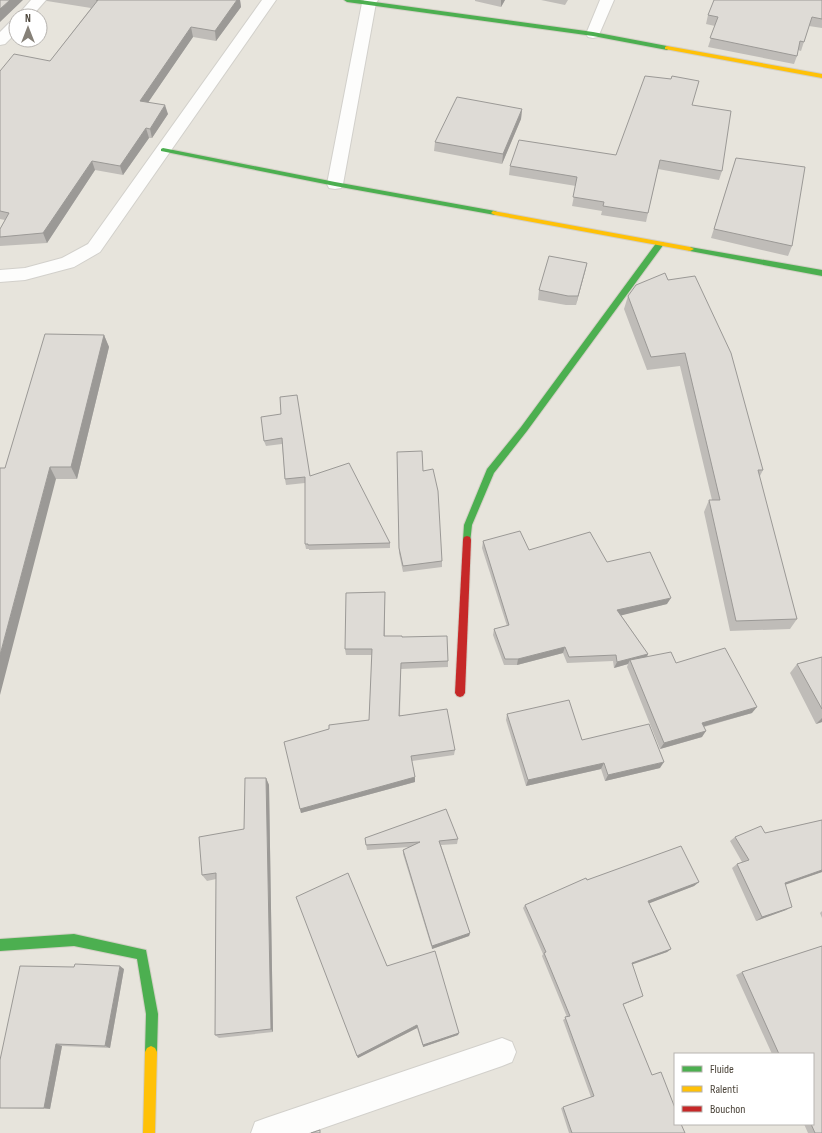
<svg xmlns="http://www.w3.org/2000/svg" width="822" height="1133" font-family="'Sofia Sans Condensed',sans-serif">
  <rect width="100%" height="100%" fill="#f4f2ee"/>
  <path fill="#e7e4dc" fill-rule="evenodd" d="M0 0H822V1133H0ZM16 16H40V40H16ZM675 1054H813V1124H675Z"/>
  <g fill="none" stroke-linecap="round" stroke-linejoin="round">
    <g stroke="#d2d0cb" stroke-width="2">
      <path id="street" d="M31 0H46L32 16H17Z
        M262 0H276L100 252 74 267 25 280 0 282V270L25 268 62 258 88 244Z
        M364 0H378L376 3 343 184 341 188 335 189 329 188 327 184 362 3Z
        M600 0H614L598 37 593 38 588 37 586 34Z
        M16 20V33L5 44 0 45V32L11 21Z
        M502 1038 512 1042 516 1052 512 1062 502 1066 309 1133H251L255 1122 266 1118Z"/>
    </g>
    <g stroke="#d3cfc5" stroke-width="2">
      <path id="fast" d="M344 0H360L593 32 667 46 670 48 667 50 593 36 347 2Z
        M163 148 335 182 495 211 499 213 495 215 335 186 161 151V149Z
        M657 242H663L664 244 527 431 494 473 472 525 470 543H464L463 540 464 525 487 469 521 427Z
        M687 247H690L822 270V276L690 251 686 249Z
        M74 934 146 950 158 1014 157 1052 155 1056 151 1058 147 1056 145 1052 146 1014 137 959 74 946 0 951V939Z"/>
    </g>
    <g stroke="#d3cfc5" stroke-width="2">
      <path id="slow" d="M667 46 822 74V78L665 49V47Z
        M493 211 690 247 694 249 690 251 495 215 491 213Z
        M151 1046 155 1048 157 1052 155 1133H143L145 1052 147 1048Z"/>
    </g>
    <g stroke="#d3cfc5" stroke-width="2">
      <path id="jam" d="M467 536 470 537 471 540 465 693 463 696 460 697 457 696 455 693 463 540 464 537Z"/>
    </g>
    <use href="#street" fill="#fdfdfc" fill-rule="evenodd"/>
    <use href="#fast" fill="#4caf50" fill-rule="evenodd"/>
    <use href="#slow" fill="#ffc107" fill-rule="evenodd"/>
    <use href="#jam" fill="#c62828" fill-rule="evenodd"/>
  </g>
  <path fill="#bfbcb8" d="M46 0H240L241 7 216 41 193 37 148 102 168 114 152 138H149L123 175 95 170 47 243 0 246V229L5 220 0 219V71L50 61 91 8 47 1Z
    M475 0H505L501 7 475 1Z
    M541 0H568L565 5Z
    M822 0V28L809 26 801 51 798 50 797 56 794 64 708 47 715 26 706 24 708 15Z
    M692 105 722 171 719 180 658 169 646 222 601 215 602 211 572 206 576 186 509 175 510 166 616 155Z
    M522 109 521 119 502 164 434 151 435 142Z
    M736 158 792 246 788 256 711 238Z
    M587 263 576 305H566L538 300 539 290Z
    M668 280 763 470 759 478 797 619 790 629 730 631 704 512 709 500H712L680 366 647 370 624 309 628 296Z
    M104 335 109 347 77 479H56L5 468Z
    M281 414 310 476 390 543V548L309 550V549H306L305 544V483L286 485 285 479 282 444 266 446 264 441Z
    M397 452 423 471 442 561V567L403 572 399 553Z
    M483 541 529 550 607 562 667 604 621 615 648 654 647 657 676 663 752 713 704 727 702 737 660 749 627 667 628 664 614 668 613 661 567 663 563 653 517 665H504L493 635 494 629 507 626 482 548Z
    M385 592V636L402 637 448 661V667L401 669 400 715 455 750 454 755 412 761 415 777V782L301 813 300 809 369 720 372 655H346L345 649Z
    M822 657V722L816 724 790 673 797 664Z
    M507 714 582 740 660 768 605 781 601 769 526 786 506 720Z
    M266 778 269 785 273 1032 219 1038 215 1035 216 879 207 881 202 875 244 829Z
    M822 820V872L785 884 786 910 756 921 732 868 737 864 742 862 730 841 735 837 765 833Z
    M365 838 458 839 457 844 441 845 470 933 469 936 432 949 403 854V850L409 847 367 850Z
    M587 880 699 882 694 886 649 903 671 949 667 952 632 964 639 998 623 1004 652 1075 685 1133H569L561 1108 591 1097 563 1020 567 1017 542 956 543 954 523 908 525 905Z
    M822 911V918L820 913Z
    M822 946V1133H808L804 1124H813V1054H772L736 975 742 972Z
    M387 966 458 1035 423 1047 417 1028 358 1058 357 1056Z
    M124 969 110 1048 62 1046 50 1109 0 1108V1060Z"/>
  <path fill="#9b9996" d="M10 0H23L0 22V9Z
    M237 0H240L241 7 216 41 215 31Z
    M501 0H505L501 7Z
    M191 27 193 37 143 110 140 101Z
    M165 105 168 114 152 138 150 129Z
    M522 109 521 119 502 164 503 154Z
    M146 128 149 138 123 175 120 166Z
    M92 161 95 170 47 243 43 233Z
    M587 263 585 272 576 305 578 296Z
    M104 335 109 347 77 479 71 467Z
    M50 467 56 479 0 695V655Z
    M671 598 667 604 615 617 617 610Z
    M565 647 563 653 517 665 518 659Z
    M648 654 645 660H630L628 664 614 668 617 662Z
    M757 707 752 713 698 728 702 723Z
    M822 718V722L816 724Z
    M706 731 702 737 660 749 664 743Z
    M664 762 660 768 605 781 608 775Z
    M604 763 601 769 526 786 528 780Z
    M415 777V782L301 813 300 809Z
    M266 778 269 785 273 1032 271 1029Z
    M822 870V872L779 887 785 883Z
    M699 882 694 886 645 905 648 901Z
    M792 907 786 910 756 921 762 917Z
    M470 933 469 936 432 949V946Z
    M671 949 667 952 628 966 632 963Z
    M120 966 124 969 110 1048 105 1046Z
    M643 996 639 998 620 1006 623 1004Z
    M417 1025V1028L358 1058 357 1056Z
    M459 1033 458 1035 423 1047V1045Z
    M56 1044 62 1046 50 1109 44 1108Z"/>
  <path fill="#dedbd6" stroke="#9b9996" d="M0 0H10L0 9Z
    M96 0H237L215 31 191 27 140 101 165 105 150 129 146 128 120 166 92 161 43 233 0 237V229L9 213 0 211V71L14 54 50 61 98 0Z
    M714 0H822V19L812 17 804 42 800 41 797 56 710 38 718 17 708 15Z
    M645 76 671 79 672 76 699 81 692 105 731 111 722 171 660 160 648 213 603 206 604 202 573 197 577 177 510 166 519 140 616 155Z
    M457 97 522 109 503 154 435 142Z
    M736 158 805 167 792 246 714 229Z
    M549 256 587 263 578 296H568L539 290Z
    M665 273 668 280 695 276 731 353 763 470H758L797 619 736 621 709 500H720L685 353 651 357 628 296 636 285Z
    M45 334 104 335 71 467H50L0 655V468H5Z
    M297 395 310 476 349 463 390 543 308 545V544H305V477L285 479 282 438 264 441 261 417 281 414 280 397Z
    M422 451 423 471 433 469 438 491 442 561 403 566 399 548 397 452Z
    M520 531 529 550 590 532 607 562 650 552 671 598 617 610 648 654 617 662 616 655 569 657 565 647 518 659H505L494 629 509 625 483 541Z
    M385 592 384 636H402V637L447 636 448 661 401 663 399 716 447 709 455 750 411 756 415 777 300 809 284 742 329 729V725L369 720 372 649H345L346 593Z
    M725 648 757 707 702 723 706 731 664 743 630 660 671 652 676 663Z
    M822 657V709L797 664Z
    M569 700 582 740 649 724 664 762 608 775 604 763 528 780 507 714Z
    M245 778H266L271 1029 215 1035 216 873 202 875 199 837 244 829Z
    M446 809 458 839 439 841 470 933 432 946 403 850 420 842 366 845 365 838Z
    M822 820V870L785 883 792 907 762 917 737 864 749 860 735 837 761 826 765 833Z
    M681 846 699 882 648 901 671 949 632 963 643 996 623 1004 652 1075 661 1072 675 1108V1124H681L685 1133H572L563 1107 594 1096 565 1017 570 1016 544 953 546 952 525 905 586 878 587 880Z
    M348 873 387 966 435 951 459 1033 423 1045 417 1025 357 1056 296 897Z
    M822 946V1133H815L811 1124H813V1054H779L742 972Z
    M75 964 120 966 105 1046 56 1044 44 1108H0V1060L20 966 74 967Z
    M320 1130V1133H311Z"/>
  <rect x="674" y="1053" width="140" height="72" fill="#ffffff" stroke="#b7b4b0"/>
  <rect x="682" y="1066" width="20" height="6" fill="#4caf50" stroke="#b7b4b0"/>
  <text x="710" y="1073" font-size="12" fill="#4b4439">Fluide</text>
  <rect x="682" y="1086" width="20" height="6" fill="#ffc107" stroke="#b7b4b0"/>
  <text x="710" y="1093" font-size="12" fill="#4b4439">Ralenti</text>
  <rect x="682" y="1106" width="20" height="6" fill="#c62828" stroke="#b7b4b0"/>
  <text x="710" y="1113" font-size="12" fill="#4b4439">Bouchon</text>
  <g transform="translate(28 28)"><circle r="19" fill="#ffffff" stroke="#b7b4b0"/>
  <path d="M0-3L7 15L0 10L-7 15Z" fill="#868178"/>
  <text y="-6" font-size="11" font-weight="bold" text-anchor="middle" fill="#4b4439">N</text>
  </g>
</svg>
